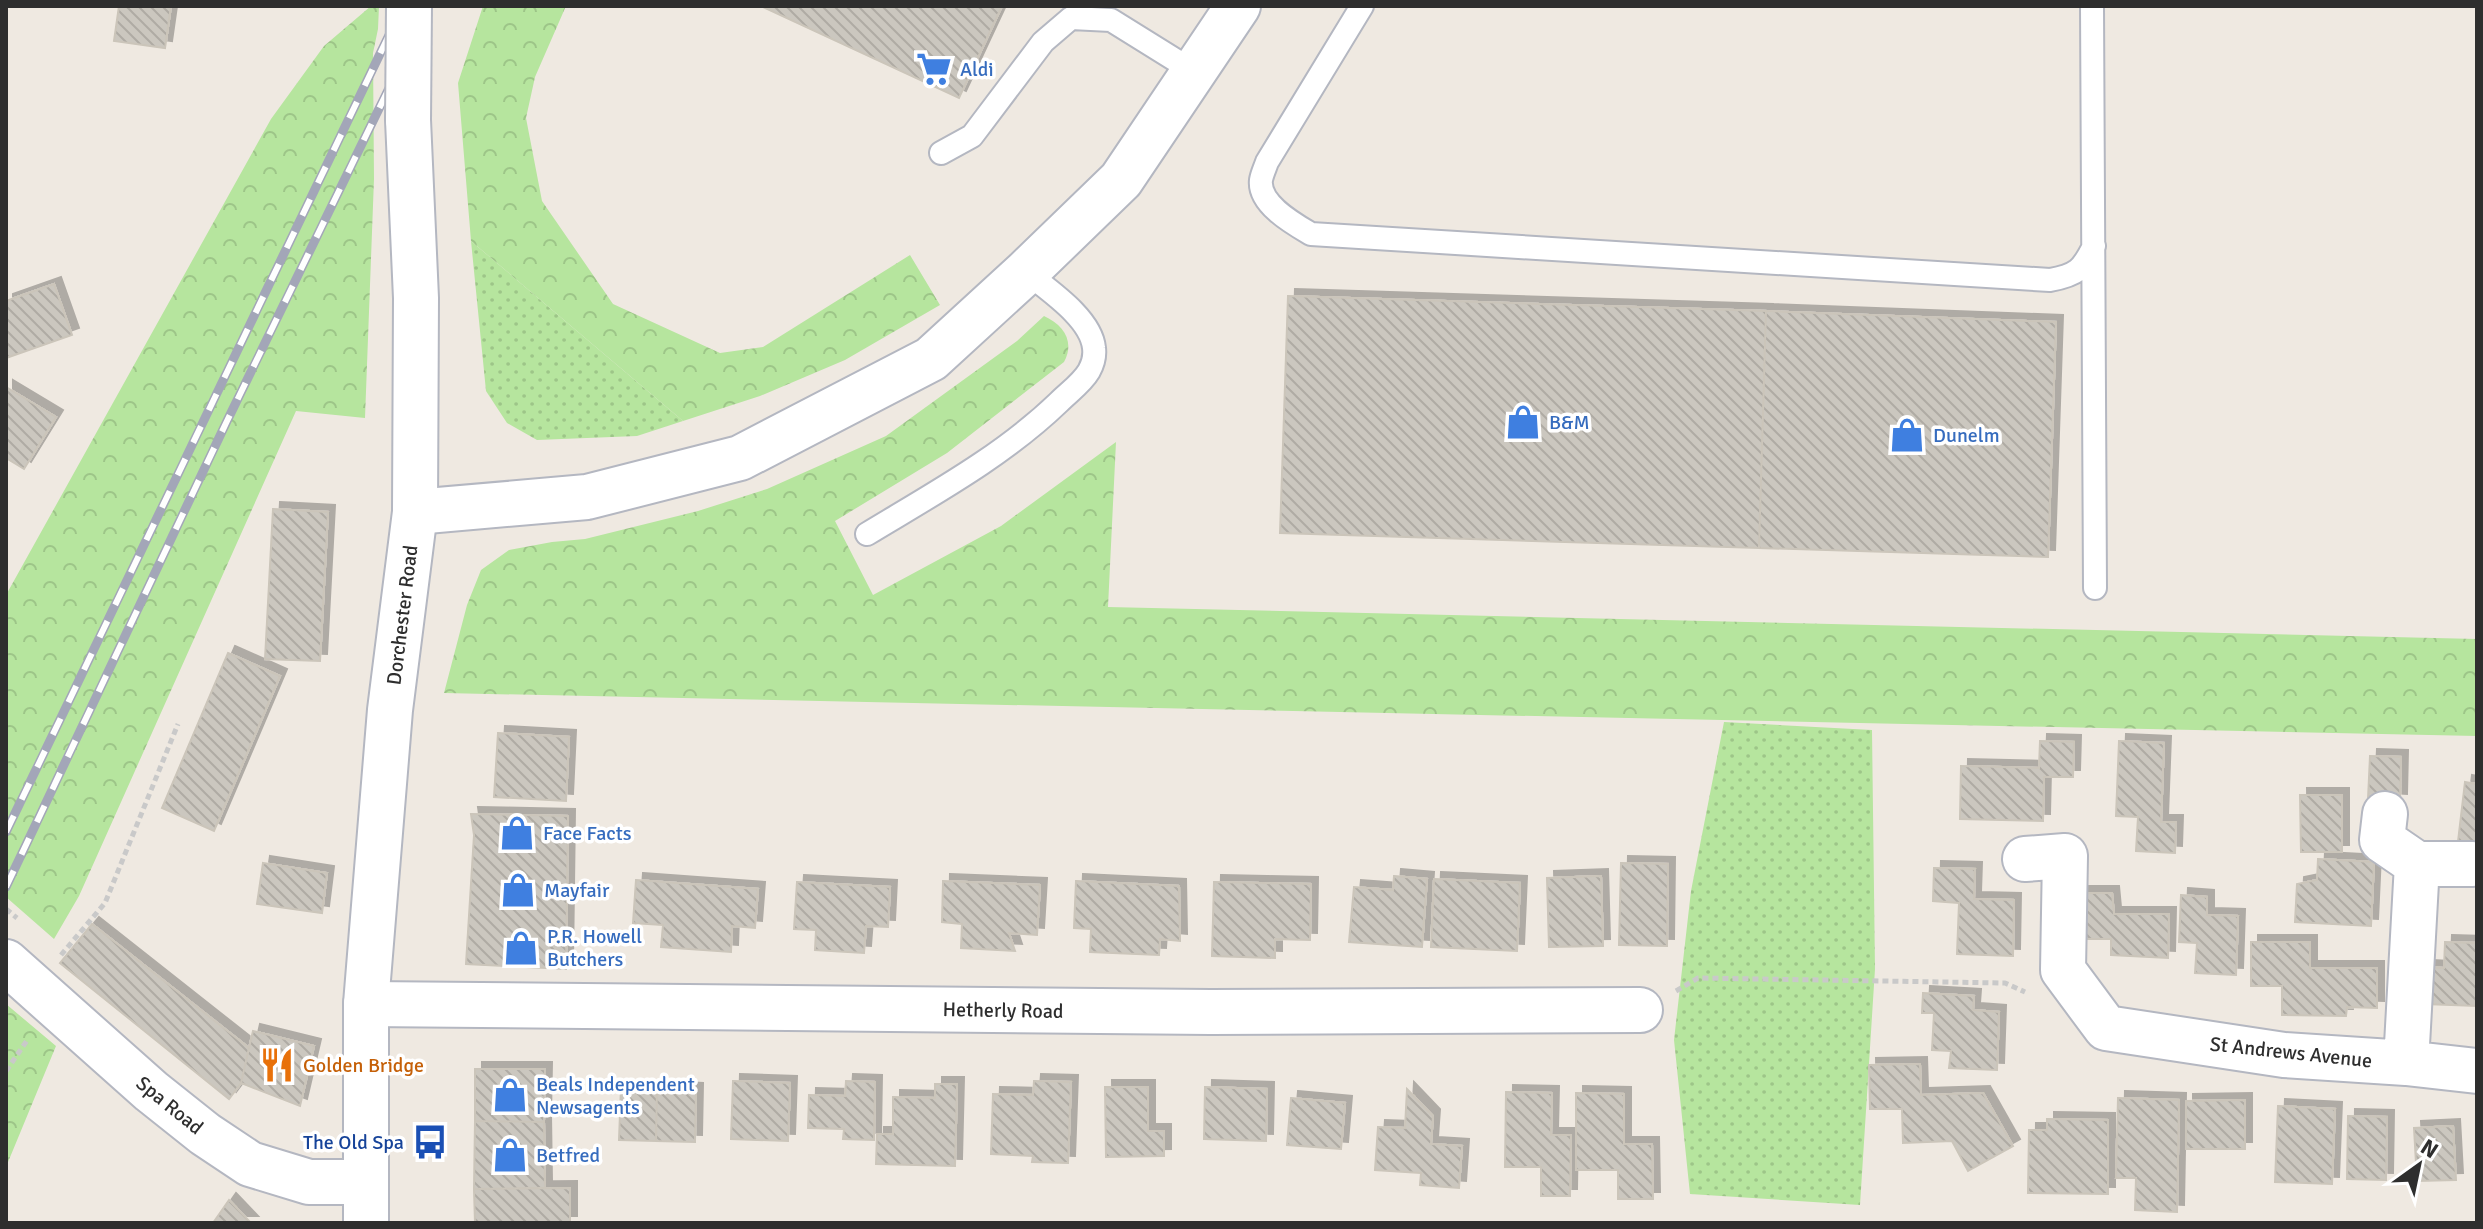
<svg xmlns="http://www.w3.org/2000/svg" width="2483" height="1229" font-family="Signika,sans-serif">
  <defs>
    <pattern id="grass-dots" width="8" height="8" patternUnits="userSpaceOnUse" patternTransform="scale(2)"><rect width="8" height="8" fill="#b6e59e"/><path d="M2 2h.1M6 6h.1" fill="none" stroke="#9dc588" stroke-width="1.8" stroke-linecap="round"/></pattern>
    <pattern id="forest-crowns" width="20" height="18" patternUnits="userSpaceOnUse" patternTransform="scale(2)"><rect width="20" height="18" fill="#b6e59e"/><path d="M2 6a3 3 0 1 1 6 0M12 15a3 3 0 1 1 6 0" fill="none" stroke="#9dc588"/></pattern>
    <pattern id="building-back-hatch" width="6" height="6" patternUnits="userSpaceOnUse" patternTransform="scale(2)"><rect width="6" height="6" fill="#cbc7bf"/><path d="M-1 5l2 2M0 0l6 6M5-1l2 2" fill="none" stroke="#afaba4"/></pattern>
    <filter id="shadow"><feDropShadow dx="7" dy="-7" stdDeviation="0" flood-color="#0004"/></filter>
  </defs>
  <rect width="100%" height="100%" fill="#efe9e1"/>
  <path fill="url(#grass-dots)" d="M471 241 683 421 637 436 537 440 507 423 486 391Z
    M1724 722 1872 730 1875 969 1860 1205 1690 1194 1674 1040 1691 891Z"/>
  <path fill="url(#forest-crowns)" d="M371 6H379L378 29 373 53 374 179 365 418 296 411 79 896 54 939 6 897V595L271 119 324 46Z
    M483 6H566L535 77 526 118 542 201 613 304 720 353 763 347 910 255 940 305 845 360 760 396 683 421 471 241 458 83Z
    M1044 316C1064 325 1075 342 1064 362L947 453 835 521 873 595 1001 526 1116 442 1108 607 2477 639V736L444 693 467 605 481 570 509 550 552 542 585 539 698 511 767 489 886 436 1017 341Z
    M6 1004 56 1046 6 1167Z"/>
  <path fill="url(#building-back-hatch)" stroke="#cbc5ba" stroke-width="2" filter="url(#shadow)" d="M119 6H171L165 48 114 41Z
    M761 6H1002L959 98Z
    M54 284 72 335 6 358V301Z
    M1288 296 1766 311 1759 548 1280 533Z
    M1766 311 2056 322 2048 557 1759 548Z
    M6 387 56 417 24 469 6 458Z
    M273 509 328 512 320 661 265 659Z
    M228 653 280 676 214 831 162 808Z
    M498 733 569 737 566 801 494 797Z
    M2040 741 2074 742 2073 777H2044L2043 821 1960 819 1961 766 2039 768Z
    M2119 741 2164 743 2161 822H2176L2175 853 2136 851 2138 817 2116 816Z
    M2370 756 2401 757 2400 801 2368 799Z
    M2465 782 2477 784V852L2457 850Z
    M2300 795H2342V852H2301Z
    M471 814 568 816 566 969 466 964 474 835Z
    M2318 859 2374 862 2371 926 2295 922 2297 884 2317 880Z
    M263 863 327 873 322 913 257 904Z
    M1621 863 1668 864 1667 946 1619 945Z
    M1934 868 1975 869 1974 899 2014 900 2013 956 1957 954 1959 903 1933 901Z
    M1394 876 1427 879 1422 947 1349 942 1354 887 1393 890Z
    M1601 876 1603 946 1549 947 1547 878Z
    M1434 879 1520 883 1517 951 1431 947Z
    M636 880 758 889 755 928 732 926 731 952 661 947 663 925 633 923Z
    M943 881 1040 885 1037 935 1009 933 1015 951 961 948 962 924 942 922Z
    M1076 881 1179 886 1180 941 1160 939 1159 955 1090 952 1091 929 1074 928Z
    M797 882 890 887 888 927 866 926 864 953 815 950 816 930 794 929Z
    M1214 882 1311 884 1310 940 1275 939V958L1212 956Z
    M2077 893H2112L2114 914H2169L2168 958 2111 955V939H2079Z
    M2181 895 2207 897V915L2238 916 2236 975 2195 973 2197 943 2179 942Z
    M92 924 249 1048 241 1083 229 1099 60 963Z
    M2251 942H2310V968H2377V1008L2347 1007 2346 1016 2282 1015V986H2251Z
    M2445 942 2477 943V1006L2425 1004 2426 967 2444 968Z
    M1923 993 1974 996 1973 1010 1999 1012 1997 1070 1949 1068 1951 1051 1932 1050 1934 1013H1922Z
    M253 1031 314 1046 300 1106 241 1083Z
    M1920 1064 1921 1095 1983 1093 2013 1146 1968 1171 1952 1141 1903 1143 1902 1109H1870L1869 1065Z
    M475 1069H545L544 1122 475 1121Z
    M733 1081 790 1083 788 1141 731 1139Z
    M846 1081 875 1082 874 1140 843 1139 844 1129 808 1128 809 1095 845 1096Z
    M1034 1081 1071 1082 1068 1163 1032 1162 1033 1156 991 1154 993 1094 1033 1095Z
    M935 1084H957L955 1166 876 1164 877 1134H893V1097L935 1098Z
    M621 1087 657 1088 656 1141 619 1140Z
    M1105 1087H1148V1131H1164V1156L1106 1157Z
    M1205 1087 1267 1089 1266 1141 1204 1139Z
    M657 1088 696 1090 695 1142 656 1141Z
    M1407 1089 1433 1116 1431 1144 1462 1146 1459 1188 1420 1185 1421 1173 1375 1170 1378 1127 1405 1128Z
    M1506 1092 1552 1093 1551 1135H1571L1570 1196H1541V1167H1505Z
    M1576 1093 1624 1094V1144H1652L1653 1199H1618V1170H1576Z
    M1291 1098 1345 1103 1341 1149 1287 1145Z
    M2118 1098 2179 1100 2177 1212 2135 1210 2136 1178H2116Z
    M2245 1100V1149H2186V1101Z
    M2278 1106 2335 1109 2332 1184 2275 1182Z
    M2348 1116 2387 1117 2386 1180 2347 1179Z
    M2047 1119 2108 1120V1194L2028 1193 2029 1130H2047Z
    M475 1121 544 1122 545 1188 474 1189Z
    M2453 1126 2456 1180 2417 1181 2414 1128Z
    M570 1188V1223H475L474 1189Z
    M229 1200 251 1223H213Z"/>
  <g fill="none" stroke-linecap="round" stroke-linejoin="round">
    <g stroke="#b4b7c1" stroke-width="26">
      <path id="service" d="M1362 6 1267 162C1265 168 1262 174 1261 180 1258 204 1294 224 1311 234L2050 280C2077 275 2082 270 2094 246
        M2092 6 2095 588
        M941 153 972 136 1043 42 1071 18 1111 20 1193 71
        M867 534C933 494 1003 456 1059 402 1069 392 1082 383 1089 371 1093 364 1095 356 1094 348 1091 318 1048 290 1026 272"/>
    </g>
    <g stroke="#b4b7c1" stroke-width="48">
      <path id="minor" d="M415 512 587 497 740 458 931 359 1026 272 1121 180 1238 6
        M2385 814 2382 840 2417 864 2406 1063
        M2025 859 2065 856 2063 970 2106 1028 2284 1055 2406 1063 2477 1071
        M2417 864H2473
        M366 1004 1211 1012 1640 1010"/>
    </g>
    <g stroke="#b4b7c1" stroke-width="48">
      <path id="tertiary" d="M6 962 151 1091 205 1134 250 1164 309 1182H366"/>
    </g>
    <g stroke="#b4b7c1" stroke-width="48">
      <path id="secondary" d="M366 1223V1004L390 710 415 512 416 298 408 120"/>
    </g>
    <path stroke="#c9c9c9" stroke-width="5" stroke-dasharray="6 4" stroke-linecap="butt" d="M6 909 17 918
      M61 955 105 903 178 724
      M1676 991 1698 978 2005 983 2025 992
      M6 1071 28 1039"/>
    <use href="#service" stroke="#fff" stroke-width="22"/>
    <use href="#minor" stroke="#fff" stroke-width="44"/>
    <use href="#tertiary" stroke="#fff" stroke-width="44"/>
    <use href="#secondary" stroke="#fff" stroke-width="44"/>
    <g stroke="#a3a6b8" stroke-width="9">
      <path id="rail" d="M6 832 403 6
        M6 887 227 421 429 6"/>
    </g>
    <use href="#rail" stroke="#fff" stroke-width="6" stroke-dasharray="18" stroke-linecap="butt"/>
    <g stroke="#b4b7c1" stroke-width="48" stroke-linecap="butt">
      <path id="secondary-bridge" d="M408 120 409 6"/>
    </g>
    <use href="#secondary-bridge" stroke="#fff" stroke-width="44"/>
  </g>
  <defs>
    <g id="supermarket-bare" transform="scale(2.76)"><path d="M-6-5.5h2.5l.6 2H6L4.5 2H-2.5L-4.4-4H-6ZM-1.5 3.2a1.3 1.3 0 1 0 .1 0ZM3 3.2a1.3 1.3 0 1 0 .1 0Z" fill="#3f7fe0" stroke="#fff" stroke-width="2.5" paint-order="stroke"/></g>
    <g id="shop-bare" transform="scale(2.76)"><path d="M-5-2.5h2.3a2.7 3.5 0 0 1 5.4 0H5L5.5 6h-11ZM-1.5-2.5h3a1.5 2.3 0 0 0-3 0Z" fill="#3f7fe0" stroke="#fff" stroke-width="2.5" paint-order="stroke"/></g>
    <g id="restaurant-bare" transform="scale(2.76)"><path d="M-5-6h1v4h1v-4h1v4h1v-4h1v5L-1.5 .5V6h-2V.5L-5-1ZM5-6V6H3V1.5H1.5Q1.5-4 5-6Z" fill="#e8710a" stroke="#fff" stroke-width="2.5" paint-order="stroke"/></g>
    <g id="bus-bare" transform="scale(2.76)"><path d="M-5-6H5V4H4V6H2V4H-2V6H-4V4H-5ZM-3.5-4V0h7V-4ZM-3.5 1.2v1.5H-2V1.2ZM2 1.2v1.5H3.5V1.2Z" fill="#1a4fb4" stroke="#fff" stroke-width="2.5" paint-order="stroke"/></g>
  </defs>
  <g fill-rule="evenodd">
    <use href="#supermarket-bare" x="934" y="69"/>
    <use href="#shop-bare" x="1523" y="422"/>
    <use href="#shop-bare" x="1907" y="435"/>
    <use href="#shop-bare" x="517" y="833"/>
    <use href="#shop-bare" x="518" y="890"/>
    <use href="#shop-bare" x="521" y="948"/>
    <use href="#restaurant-bare" x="277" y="1065"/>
    <use href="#shop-bare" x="510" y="1095"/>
    <use href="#bus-bare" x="430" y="1142"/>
    <use href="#shop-bare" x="510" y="1155"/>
  </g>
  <g text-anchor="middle" stroke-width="7" stroke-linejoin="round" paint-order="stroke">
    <g font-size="20" fill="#366cbe" stroke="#fff" text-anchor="start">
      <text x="960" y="76">Aldi</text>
      <text x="1549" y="429">B&amp;M</text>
      <text x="1933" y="442">Dunelm</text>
      <text x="543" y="840">Face Facts</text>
      <text x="544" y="897">Mayfair</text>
      <text x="547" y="943">P.R. Howell<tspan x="547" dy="23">Butchers</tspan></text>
      <text x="536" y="1091">Beals Independent<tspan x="536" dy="23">Newsagents</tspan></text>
      <text x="536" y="1162">Betfred</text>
    </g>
    <g font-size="20" fill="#2e2e2e" stroke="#fff">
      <text transform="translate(402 615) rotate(-83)" y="7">Dorchester Road</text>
      <text transform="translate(1003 1010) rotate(1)" y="7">Hetherly Road</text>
      <text transform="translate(2291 1052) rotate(6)" y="7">St Andrews Avenue</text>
      <text transform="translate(170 1105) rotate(39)" y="7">Spa Road</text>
    </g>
    <g font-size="20" fill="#c56008" stroke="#fff" text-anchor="start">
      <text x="303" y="1072">Golden Bridge</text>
    </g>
    <g font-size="20" fill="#164399" stroke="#fff" text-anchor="end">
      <text x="404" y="1149">The Old Spa</text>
    </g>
  </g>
  <rect width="2483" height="1229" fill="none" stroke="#2e2e2e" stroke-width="16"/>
  <g transform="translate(2419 1165) rotate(33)" stroke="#ffffff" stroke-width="6" paint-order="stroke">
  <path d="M0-6L14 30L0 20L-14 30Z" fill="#2e2e2e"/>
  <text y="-12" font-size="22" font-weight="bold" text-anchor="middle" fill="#2e2e2e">N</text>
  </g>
</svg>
